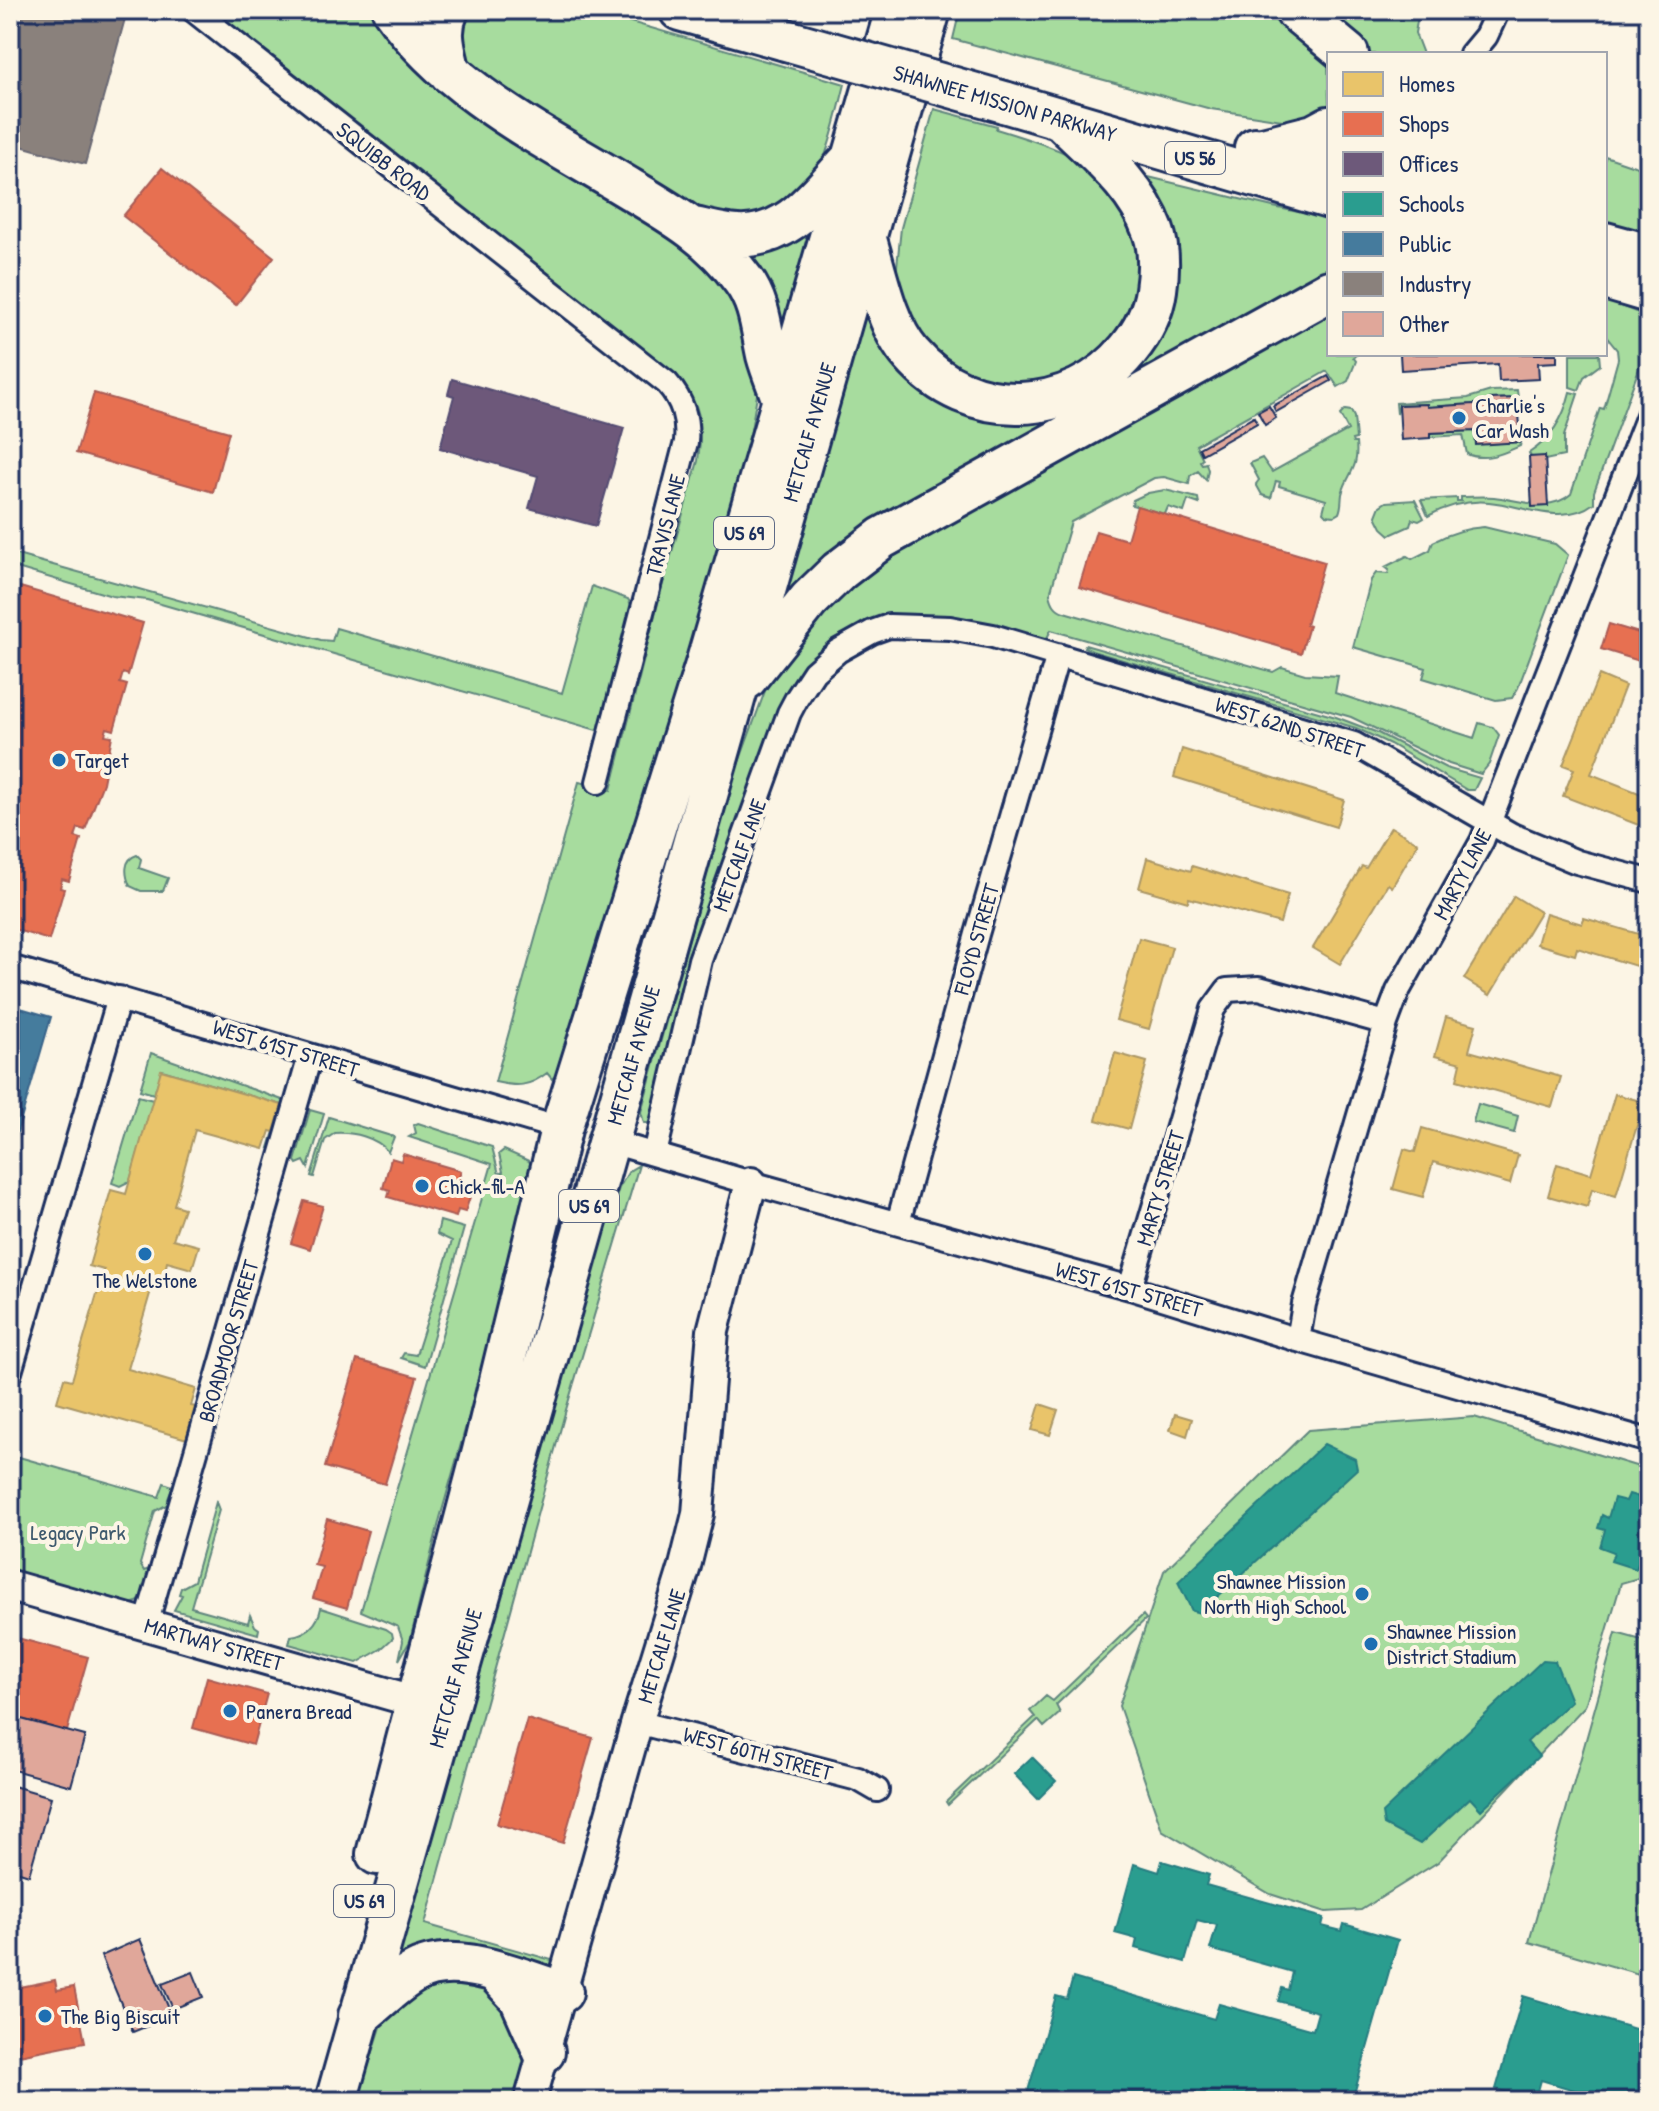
<svg xmlns="http://www.w3.org/2000/svg" width="1659" height="2111" font-family="'Patrick Hand',sans-serif">
  <rect width="100%" height="100%" fill="#fcf5e5"/>
  <filter id="ink" filterUnits="userSpaceOnUse"><feTurbulence type="fractalNoise" baseFrequency=".0125" numOctaves="2"/><feDisplacementMap in="SourceGraphic" scale="16" xChannelSelector="R" yChannelSelector="G"/><feConvolveMatrix kernelMatrix="1 2 1 2 8 2 1 2 1" color-interpolation-filters="sRGB"/></filter>
  <g filter="url(#ink)">
    <path fill="#a7dc9e" stroke="#61867e" stroke-width="2" d="M208 10H380L692 248 744 302 758 389 750 436 705 599 558 1073 552 1079 547 1073C529 1087 517 1087 495 1082L579 782 611 790 662 587 698 461 700 441 699 416 696 406 676 377Z
      M463 10H589L845 84C839 108 824 176 806 191 789 204 767 212 749 222L706 212 650 182 498 91 461 59Z
      M960 10H1266L1314 46 1328 64 1329 109 1295 122 1211 109 953 39Z
      M1325 10H1419L1415 33 1423 54H1370Z
      M934 109 997 126 996 129C1028 139 1082 154 1104 179 1118 194 1136 238 1147 257L1130 326 1066 381 992 389 929 353 900 301 896 276 901 228Z
      M1605 156 1649 171V242L1605 228Z
      M1136 174 1273 207 1329 218V280L772 631 867 300 962 407 1141 358Z
      M816 223 780 345 730 249Z
      M1605 300 1649 317V341L1594 492V503C1563 527 1523 505 1489 502 1468 500 1447 506 1428 516L1421 500 1457 498V501H1461V497C1472 497 1483 496 1494 497 1519 500 1550 513 1571 494L1600 408 1604 409 1618 359 1617 350 1605 335Z
      M1329 308V354H1358L1353 357 1356 361 1348 381 1338 387 1327 371 1196 445 1203 459 1200 461 1202 464 1206 463 1208 470 1206 480 1198 471 1190 476 1189 484 1164 477 1154 478 1071 522 1050 594C1052 603 1055 609 1064 612L1273 672 1282 667 1305 674 1338 676 1335 693 1474 738 1479 723 1493 727 1499 735 1489 764 1481 774 1449 764 1351 717 1051 630 1047 638 953 617 908 615 885 620 810 669 652 1123H644L641 1112 734 776 765 691 791 645 868 565Z
      M1570 354H1599L1600 365 1584 377 1579 390 1570 387Z
      M1517 390 1518 398 1490 399V403L1427 407V404L1399 405 1397 414 1396 403 1468 398 1491 391Z
      M1570 392 1578 394 1564 436V456L1545 460 1531 457 1529 453C1551 439 1564 417 1570 392Z
      M1345 410 1351 411 1354 417 1356 439 1352 440 1353 443H1356C1359 470 1348 472 1342 494 1341 501 1342 506 1339 513L1334 516 1326 515 1323 512 1326 500 1279 486 1280 482 1276 481 1271 498 1262 495 1256 484 1259 480 1250 463 1262 458 1272 472 1348 430 1340 415Z
      M1475 431 1477 444 1521 442 1520 446C1504 453 1485 462 1467 454L1463 435 1430 437V433Z
      M1165 490 1198 498 1199 504 1188 500 1184 512 1168 507 1165 514 1132 505 1133 500 1148 493Z
      M1415 500 1424 518 1419 521 1412 519 1410 526 1390 535 1382 528 1376 516 1380 506 1386 502Z
      M1484 527 1555 544 1568 555 1518 688 1512 698 1496 700 1423 678 1426 668 1353 647 1371 580 1376 573 1388 574 1389 570 1385 567 1407 556 1412 559 1430 550 1433 542C1450 533 1466 528 1484 527Z
      M10 553 321 640 332 641 336 628 562 693 592 586 628 599 634 610 600 731 147 600 112 596 10 566Z
      M1085 645 1336 717 1378 733 1446 768 1480 778 1474 790H1467L1390 744 1356 728 1092 651 1084 647Z
      M137 855 141 859 139 868 168 878 163 891H141L130 886C125 875 123 859 137 855Z
      M151 1053 285 1101 272 1148H269L282 1105 162 1070 154 1094 140 1090Z
      M138 1096 153 1100 130 1181 120 1186 112 1183Z
      M1478 1104 1518 1116 1514 1133 1473 1122Z
      M310 1110 324 1114 308 1168 304 1161 297 1164 295 1161Z
      M329 1117 394 1137 388 1152C377 1137 353 1132 335 1133L325 1140 314 1177 311 1176Z
      M418 1123 492 1147 499 1174 503 1172 499 1154 504 1150 529 1161 537 1175 440 1518 410 1641 399 1660 403 1641 398 1627 361 1611 492 1164 409 1137 416 1133 414 1125Z
      M639 1165 565 1413 425 1924 562 1963 557 1969 397 1978 394 1948 557 1377 619 1188 629 1171Z
      M440 1221 464 1228 425 1366 401 1358 404 1353 416 1355 452 1241 437 1234Z
      M1474 1417 1649 1470V1575L1621 1583 1585 1706 1438 1862 1361 1910 1326 1912 1270 1894 1162 1830 1119 1706 1164 1571 1308 1430Z
      M19 1457 159 1497 164 1483 173 1486 168 1499 174 1501 155 1511 140 1564 144 1571 152 1568 143 1600 127 1605 10 1570V1489Z
      M216 1502 219 1510 191 1607 248 1623 250 1615 255 1626 259 1629 258 1634 174 1610 182 1595 179 1594 181 1588 194 1581Z
      M321 1608 386 1629 392 1633 393 1638 381 1649 357 1663 289 1644 291 1636C307 1634 318 1624 321 1608Z
      M1143 1615 1146 1619 1056 1705 1060 1713 1044 1727 1038 1720 948 1805 946 1802 1035 1717 1030 1711 1046 1696 1053 1701Z
      M1616 1633 1649 1642V1977L1529 1942Z
      M479 1979 531 2038 518 2101H357L384 2018 408 1989Z"/>
    <path fill="#e9c46a" stroke="#ab9766" stroke-width="2" d="M1599 675 1625 686 1591 774 1649 797V829L1563 796 1574 769 1563 765Z
      M1182 749 1344 800 1336 827 1174 777Z
      M1391 827 1418 843 1392 887 1388 884 1340 964 1313 948 1362 866 1366 868Z
      M1147 858 1191 871 1192 866 1288 895 1280 923 1189 898 1188 902 1139 888Z
      M1514 896 1540 912 1490 995 1464 979Z
      M1546 913 1582 924 1584 918 1649 937V970L1577 948 1575 955 1537 944Z
      M1139 938 1172 947 1149 1029 1116 1020Z
      M1446 1017 1476 1025 1469 1051 1561 1077 1552 1107 1457 1080 1461 1063 1435 1056Z
      M1115 1053 1147 1062 1129 1129 1096 1120Z
      M161 1070 282 1105 274 1132 270 1131 264 1149 195 1130 174 1205 184 1208 173 1239 199 1246 192 1269 167 1262 161 1289 152 1287 128 1369 196 1389 191 1406 196 1407 187 1439 57 1402 64 1378 72 1380 104 1270 89 1266 111 1190 126 1194Z
      M1615 1094 1644 1102 1616 1196 1592 1189 1587 1207 1548 1196 1557 1164 1591 1174Z
      M1422 1128 1518 1155 1510 1184 1433 1162 1423 1197 1393 1189 1404 1149 1415 1152Z
      M1040 1404 1058 1410 1050 1435 1032 1430Z
      M1175 1414 1192 1419 1187 1436 1170 1430Z"/>
    <path fill="#e76f51" stroke="#aa5c55" stroke-width="2" d="M162 168 274 257 236 305 123 216Z
      M94 393 229 432 213 492 76 453Z
      M1137 506 1324 562 1306 625 1309 626 1301 653 1079 587 1096 531 1127 540Z
      M10 584 143 623 128 675 123 673 120 683 127 685 114 730 107 728 105 735 112 736 103 783 85 830 78 828 75 837 81 839 69 881 62 879 60 888 64 889 49 940 10 928Z
      M1609 624 1649 636V664L1601 649Z
      M403 1154 461 1171 457 1185 464 1187 462 1195 470 1197 465 1212 458 1210 456 1217 388 1197 390 1190 383 1188 391 1158 401 1161Z
      M304 1201 323 1206 310 1249 291 1243Z
      M357 1360 417 1377 385 1484 325 1467Z
      M327 1519 368 1531 347 1608 313 1598 322 1567 314 1565Z
      M10 1636 88 1657 67 1731 10 1716Z
      M207 1677 267 1694 253 1745 193 1728Z
      M527 1719 593 1738 563 1843 497 1824Z
      M55 1980 57 1990 74 1987 85 2042 19 2055 17 2043 10 2044V1989Z"/>
    <path fill="#6d597a" stroke="#544c72" stroke-width="2" d="M452 379 624 428 596 526 529 508 538 476 440 448 454 396 448 394Z"/>
    <path fill="#2a9d8f" stroke="#267c80" stroke-width="2" d="M1324 1444 1355 1459 1357 1469 1200 1613 1192 1611 1178 1582Z
      M1629 1494 1649 1500V1565L1639 1562 1636 1569 1611 1561 1614 1552 1600 1547 1605 1530 1598 1528 1602 1515 1608 1518 1614 1498 1626 1501Z
      M1543 1660 1555 1661 1571 1701 1527 1742 1539 1756 1481 1810 1470 1798 1420 1844 1384 1825 1382 1813Z
      M1032 1757 1056 1781 1038 1799 1014 1774Z
      M1162 1861 1209 1875 1206 1885 1324 1918 1322 1926 1342 1931 1344 1924 1398 1940 1352 2101H1025L1056 1996 1067 1999 1073 1978 1214 2019 1219 2004 1313 2030 1318 2012 1278 2001 1282 1988 1288 1990 1292 1972 1210 1949 1217 1925 1197 1920 1185 1962 1135 1948 1137 1939 1115 1933 1134 1864 1159 1872Z
      M1523 1996 1649 2033V2101H1611L1541 2080 1538 2091 1545 2093 1543 2101H1529V2099L1496 2089Z"/>
    <path fill="#457b9d" stroke="#38648a" stroke-width="2" d="M10 1005 51 1017 10 1157Z"/>
    <path fill="#8a817c" stroke="#696873" stroke-width="2" d="M10 10H109L126 15 85 164 10 143Z"/>
    <path fill="#e0a79a" stroke="#1b2f5e" stroke-width="2" d="M1400 354H1557V362L1538 363 1539 379 1499 381 1498 364 1401 370Z
      M1328 376 1331 381 1276 412 1273 406Z
      M1518 398 1521 442 1476 445 1475 431 1430 433V438L1401 440 1399 405 1427 404V407L1490 403V399Z
      M1269 406 1276 418 1265 425 1258 412Z
      M1254 417 1257 423 1202 454 1199 448Z
      M1545 456 1548 506 1532 507 1529 457Z
      M10 1716 85 1736 71 1786 10 1769Z
      M10 1785 51 1797 29 1875 10 1869Z
      M140 1939 172 2016 133 2032 101 1956Z
      M193 1972 203 1997 173 2009 162 1984Z"/>
    <g fill="none" stroke-linecap="round" stroke-linejoin="round">
      <g stroke="#1b2f5e" stroke-width="28">
        <path id="street" d="M193 10 667 383C683 401 688 419 686 442L598 782
          M1471 54 1486 36 1498 10
          M10 967 561 1129
          M608 1141 751 1183 1130 1288 1298 1340 1649 1441
          M655 1154 700 960 789 713 797 698 814 672 838 651 872 632 889 626 950 628 993 636 1354 744 1512 835 1577 862 1649 881
          M898 1223 977 934 1058 655
          M1130 1288 1213 1009 1227 990 1259 988 1386 1023
          M1298 1340 1304 1304 1386 1023 1398 991 1482 841 1649 413
          M10 1372 119 998
          M146 1625 310 1056
          M637 1722 858 1779 877 1790"/>
      </g>
      <g stroke="#1b2f5e" stroke-width="36">
        <path id="secondary" d="M10 1586 417 1702
          M530 2101 637 1722 685 1566 698 1514 713 1331 751 1183"/>
      </g>
      <g stroke="#1b2f5e" stroke-width="46">
        <path id="highway" d="M393 10C450 92 546 138 630 189 674 215 712 237 743 280 760 303 761 328 767 355 771 370 778 386 783 401
          M448 10C438 32 445 50 450 73
          M680 10 786 40
          M1295 10 1348 54
          M1004 102 1329 198
          M1255 148 1329 168
          M1263 148 1314 135 1329 127
          M694 228C708 231 723 235 737 236 788 239 817 196 848 163
          M865 236C876 272 886 326 911 354 969 422 1072 418 1128 350 1142 333 1153 313 1156 290 1159 270 1160 250 1153 231 1136 184 1095 153 1061 119
          M1605 243 1649 255
          M1605 279 1649 292
          M746 679 809 600 839 571 882 538 1329 291
          M377 1854 483 1451 561 1129 707 661 896 10
          M496 1972 520 1998 544 2052
          M359 2016C377 2002 393 1985 413 1973 455 1948 520 1980 562 1992
          M336 2101 930 10"/>
      </g>
      <use href="#street" stroke="#fcf5e5" stroke-width="22"/>
      <use href="#secondary" stroke="#fcf5e5" stroke-width="30"/>
      <use href="#highway" stroke="#fcf5e5" stroke-width="40"/>
      <g stroke="#1b2f5e" stroke-width="46" stroke-linecap="butt">
        <path id="highway-bridge" d="M786 40 1004 102"/>
      </g>
      <use href="#highway-bridge" stroke="#fcf5e5" stroke-width="40"/>
    </g>
  </g>
  <g fill="#1f6fb2" stroke="#fcf5e5" stroke-width="3">
    <circle cx="1459" cy="418" r="8"/>
    <circle cx="59" cy="760" r="8"/>
    <circle cx="422" cy="1186" r="8"/>
    <circle cx="145" cy="1254" r="8"/>
    <circle cx="1362" cy="1594" r="8"/>
    <circle cx="1371" cy="1644" r="8"/>
    <circle cx="230" cy="1711" r="8"/>
    <circle cx="45" cy="2016" r="8"/>
  </g>
  <g text-anchor="middle" stroke-width="8" stroke-linejoin="round" paint-order="stroke">
    <g fill="#fcf5e5" stroke="#5e6a86" stroke-width="2">
      <rect x="1165" y="142" width="60" height="32" rx="6"/>
      <rect x="714" y="517" width="60" height="32" rx="6"/>
      <rect x="559" y="1190" width="60" height="32" rx="6"/>
      <rect x="334" y="1885" width="60" height="32" rx="6"/>
    </g>
    <g font-size="20" font-weight="bold" fill="#1b2f5e">
      <text x="1195" y="165">US 56</text>
      <text x="744" y="540">US 69</text>
      <text x="589" y="1213">US 69</text>
      <text x="364" y="1908">US 69</text>
    </g>
    <g font-size="22" fill="#1b2f5e" stroke="#fcf5e5">
      <text transform="translate(1005 103) rotate(16)" y="8">SHAWNEE MISSION PARKWAY</text>
      <text transform="translate(384 161) rotate(38)" y="8">SQUIBB ROAD</text>
      <text transform="translate(809 432) rotate(-74)" y="8">METCALF AVENUE</text>
      <text transform="translate(665 525) rotate(-76)" y="8">TRAVIS LANE</text>
      <text transform="translate(1290 727) rotate(18)" y="8">WEST 62ND STREET</text>
      <text transform="translate(739 855) rotate(-70)" y="8">METCALF LANE</text>
      <text transform="translate(1462 874) rotate(-62)" y="8">MARTY LANE</text>
      <text transform="translate(976 939) rotate(-74)" y="8">FLOYD STREET</text>
      <text transform="translate(286 1048) rotate(17)" y="8">WEST 61ST STREET</text>
      <text transform="translate(633 1055) rotate(-74)" y="8">METCALF AVENUE</text>
      <text transform="translate(1160 1188) rotate(-73)" y="8">MARTY STREET</text>
      <text transform="translate(1129 1289) rotate(16)" y="8">WEST 61ST STREET</text>
      <text transform="translate(228 1341) rotate(-74)" y="8">BROADMOOR STREET</text>
      <text transform="translate(214 1644) rotate(16)" y="8">MARTWAY STREET</text>
      <text transform="translate(661 1646) rotate(-73)" y="8">METCALF LANE</text>
      <text transform="translate(455 1678) rotate(-74)" y="8">METCALF AVENUE</text>
      <text transform="translate(758 1753) rotate(15)" y="8">WEST 60TH STREET</text>
    </g>
    <g font-size="22" fill="#1b2f5e" stroke="#fcf5e5" text-anchor="start">
      <text x="1475" y="413">Charlie's<tspan x="1475" dy="25">Car Wash</tspan></text>
      <text x="75" y="768">Target</text>
      <text x="438" y="1194">Chick-fil-A</text>
      <text x="145" y="1288" text-anchor="middle">The Welstone</text>
      <text x="1346" y="1589" text-anchor="end">Shawnee Mission<tspan x="1346" dy="25">North High School</tspan></text>
      <text x="1387" y="1639">Shawnee Mission<tspan x="1387" dy="25">District Stadium</tspan></text>
      <text x="246" y="1719">Panera Bread</text>
      <text x="61" y="2024">The Big Biscuit</text>
    </g>
    <g font-size="22" fill="#3e5a6e" stroke="#fcf5e5">
      <text x="78" y="1540">Legacy Park</text>
    </g>
  </g>
  <rect width="1659" height="2111" fill="none" stroke="#fcf5e5" stroke-width="40"/>
  <rect x="20" y="20" width="1619" height="2071" fill="none" stroke="#1b2f5e" stroke-width="3" filter="url(#ink)"/>
  <rect x="1327" y="52" width="280" height="304" fill="#fcf5e5" stroke="#a2a6af" stroke-width="2"/>
  <rect x="1343" y="72" width="40" height="24" fill="#e9c46a" stroke="#a2a6af" stroke-width="2"/>
  <text x="1399" y="92" font-size="24" fill="#1b2f5e">Homes</text>
  <rect x="1343" y="112" width="40" height="24" fill="#e76f51" stroke="#a2a6af" stroke-width="2"/>
  <text x="1399" y="132" font-size="24" fill="#1b2f5e">Shops</text>
  <rect x="1343" y="152" width="40" height="24" fill="#6d597a" stroke="#a2a6af" stroke-width="2"/>
  <text x="1399" y="172" font-size="24" fill="#1b2f5e">Offices</text>
  <rect x="1343" y="192" width="40" height="24" fill="#2a9d8f" stroke="#a2a6af" stroke-width="2"/>
  <text x="1399" y="212" font-size="24" fill="#1b2f5e">Schools</text>
  <rect x="1343" y="232" width="40" height="24" fill="#457b9d" stroke="#a2a6af" stroke-width="2"/>
  <text x="1399" y="252" font-size="24" fill="#1b2f5e">Public</text>
  <rect x="1343" y="272" width="40" height="24" fill="#8a817c" stroke="#a2a6af" stroke-width="2"/>
  <text x="1399" y="292" font-size="24" fill="#1b2f5e">Industry</text>
  <rect x="1343" y="312" width="40" height="24" fill="#e0a79a" stroke="#a2a6af" stroke-width="2"/>
  <text x="1399" y="332" font-size="24" fill="#1b2f5e">Other</text>
</svg>
